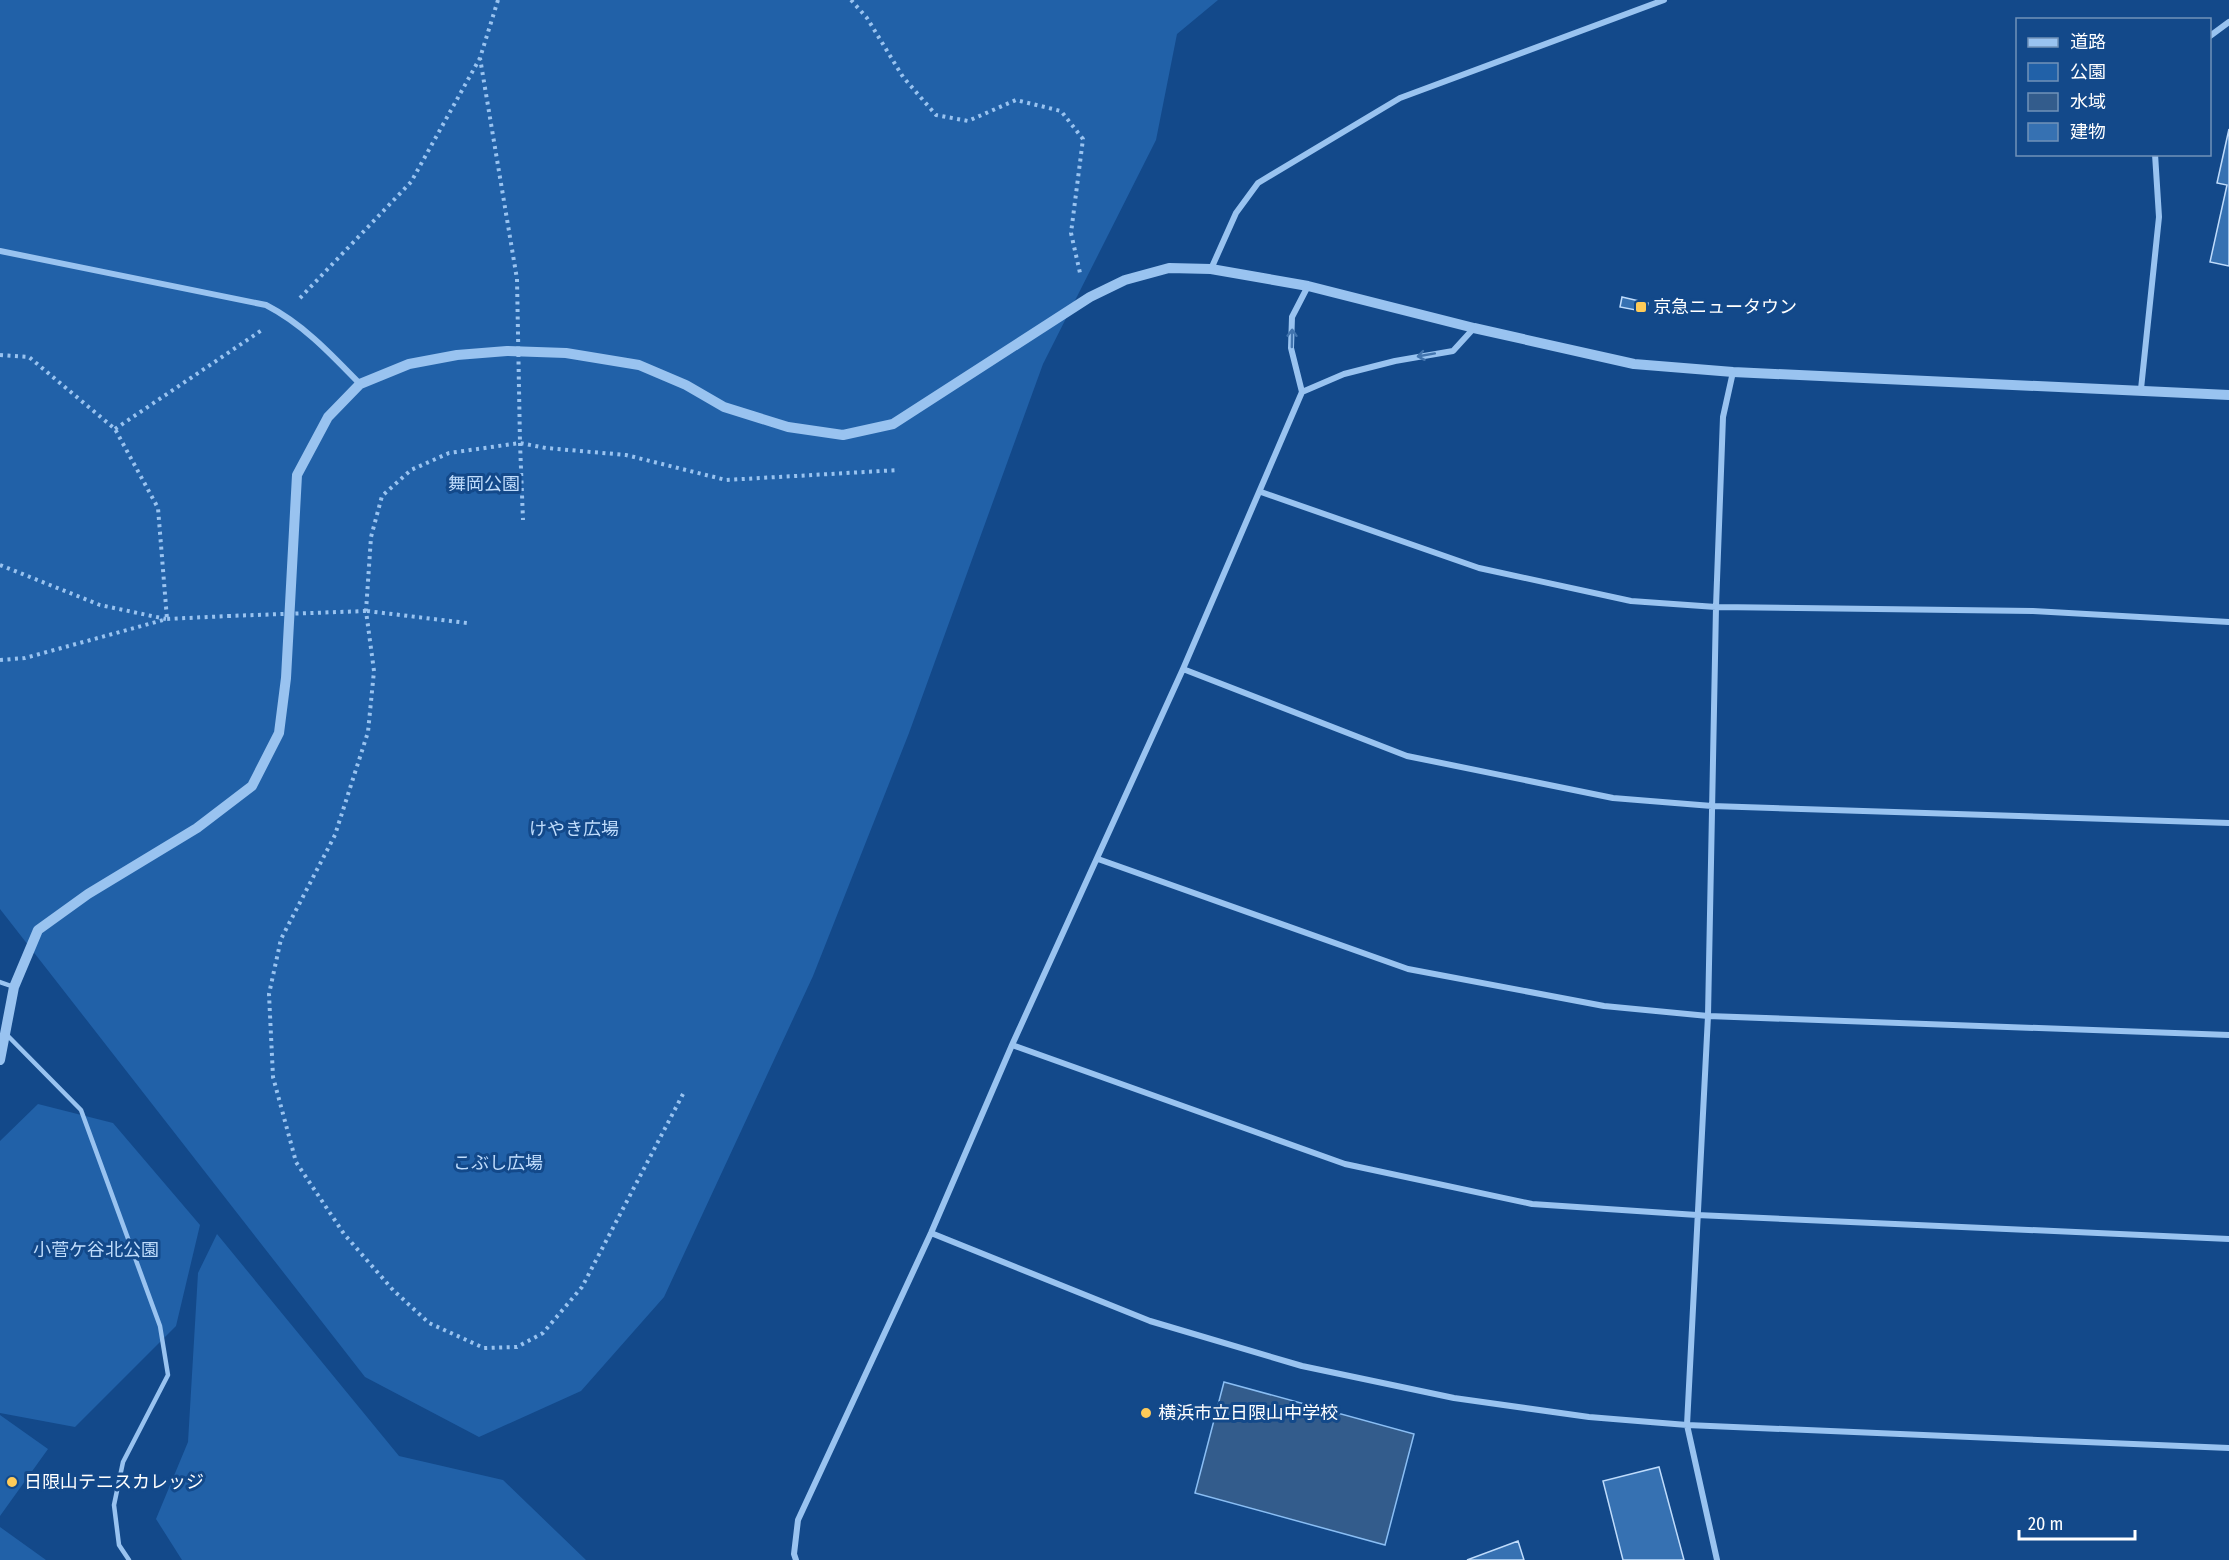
<svg xmlns="http://www.w3.org/2000/svg" width="2229" height="1560" font-family="'Fira Sans Condensed','Noto Sans JP',sans-serif">
  <rect width="100%" height="100%" fill="#13498a"/>
  <path fill="#2161a8" d="M0 0H1218L1177 34 1156 140 1043 364 909 733 813 976 664 1297 581 1391 479 1437 365 1377 0 909Z
    M38 1104 113 1123 200 1225 176 1326 75 1427 0 1413V1141Z
    M217 1234 399 1456 503 1480 586 1560H182L156 1519 188 1442 198 1273Z
    M0 1415 48 1449 0 1516Z
    M0 1527 46 1560H0Z"/>
  <path fill="#335c8c" stroke="#8abef4" stroke-width="1.5" d="M1224 1382 1414 1434 1385 1545 1195 1493Z"/>
  <path fill="#3671b2" stroke="#bfdcfc" stroke-width="1.5" d="M2229 129V266L2210 262 2227 185 2217 183Z
    M1622 297 1648 303 1646 312 1620 307Z
    M1659 1467 1684 1560H1623L1603 1481Z
    M1518 1541 1524 1560H1467Z"/>
  <g fill="none" stroke-linecap="round" stroke-linejoin="round">
    <path stroke="#99c3f0" stroke-width="4" stroke-dasharray="3 4.5" stroke-linecap="butt" d="M498 0 480 58 517 279
      M851 0 867 18 903 77 936 115 968 121 1016 100 1061 111 1083 139 1071 233 1080 273
      M300 298 411 182 480 58
      M0 355 29 357 115 429 158 508 167 619
      M115 429 262 330
      M520 443 523 520
      M0 565 100 605 166 619
      M367 611 467 623
      M0 660 25 658 167 619 228 616
      M683 1094 582 1287 543 1333 517 1347 484 1348 429 1323 393 1290 344 1234 296 1162 273 1077 269 994 281 939 335 835 368 732 374 671 366 611 371 537 382 496 411 470 449 453 520 443 546 448 626 455 726 480 899 470"/>
    <path stroke="#99c3f0" stroke-width="4.5" d="M0 982 14 987
      M7 1035 81 1110 160 1326 168 1375 123 1462 114 1505 119 1545 129 1560"/>
    <path stroke="#99c3f0" stroke-width="6" d="M2210 36 2229 22
      M0 251 266 305C303 324 331 354 360 384
      M1211 269 1236 213 1258 183 1400 98 1664 0
      M2141 389 2159 217 2155 154
      M1302 392 1344 374 1395 361 1453 351 1474 328
      M1261 492 1479 568 1631 601 1716 607 2033 611 2229 622
      M1183 669 1407 756 1613 798 1712 806 2229 823
      M1098 859 1408 969 1604 1006 1708 1016 2229 1035
      M1012 1045 1345 1164 1532 1204 1697 1215 2229 1239
      M931 1233 1150 1321 1302 1366 1454 1398 1589 1417 1687 1425 2229 1448
      M796 1560 794 1554 798 1520 931 1233 1012 1045 1183 669 1302 392 1291 348 1292 317 1308 286
      M1717 1560 1687 1425 1708 1016 1716 607 1723 417 1733 372"/>
    <path stroke="#99c3f0" stroke-width="10" d="M0 1060 14 987 38 930 88 894 197 828 252 786 279 733 286 678 297 475 328 417 360 384 409 364 457 355 507 351 566 353 639 365 686 385 724 407 788 427 843 435 893 424 1090 297 1125 280 1169 268 1211 269 1308 286 1474 328 1634 364 1733 372 2229 395"/>
    <path stroke="#99c3f0" stroke-width="4" stroke-dasharray="3 4.5" stroke-linecap="butt" d="M517 279 520 443
      M228 616 366 611"/>
  </g>
  <defs><path id="oneway-shaft" d="M-6 0H5M1.5-3L5.5 0L1.5 3" fill="none" stroke-width="1.6" stroke-linecap="round" stroke-linejoin="round" transform="scale(1.5)"/></defs>
  <g stroke="#4274ae">
    <use href="#oneway-shaft" transform="translate(1292 338) rotate(-89)"/>
    <use href="#oneway-shaft" transform="translate(1426 355) rotate(170)"/>
  </g>
  <g fill="#ffcb58" stroke="#13498a" stroke-width="2">
    <rect x="1635" y="301" width="12" height="12" rx="3"/>
    <circle cx="1146" cy="1413" r="6"/>
    <circle cx="12" cy="1482" r="6"/>
  </g>
  <g text-anchor="middle" stroke-width="6" stroke-linejoin="round" paint-order="stroke">
    <g font-size="18" fill="#fff" stroke="#13498a" text-anchor="start">
      <text x="1653" y="313">京急ニュータウン</text>
      <text x="1158" y="1419">横浜市立日限山中学校</text>
      <text x="24" y="1488">日限山テニスカレッジ</text>
    </g>
    <g font-size="18" fill="#bfdcfc" stroke="#13498a">
      <text x="484" y="490">舞岡公園</text>
      <text x="574" y="835">けやき広場</text>
      <text x="498" y="1169">こぶし広場</text>
      <text x="96" y="1256">小菅ケ谷北公園</text>
    </g>
  </g>
  <rect x="2016" y="18" width="195" height="138" fill="#13498a" stroke="#7192b9" stroke-width="1.5"/>
  <rect x="2028" y="38" width="30" height="9" fill="#99c3f0" stroke="#7192b9" stroke-width="1.5"/>
  <text x="2070" y="48" font-size="18" fill="#ffffff">道路</text>
  <rect x="2028" y="63" width="30" height="18" fill="#2161a8" stroke="#7192b9" stroke-width="1.5"/>
  <text x="2070" y="78" font-size="18" fill="#ffffff">公園</text>
  <rect x="2028" y="93" width="30" height="18" fill="#335c8c" stroke="#7192b9" stroke-width="1.5"/>
  <text x="2070" y="108" font-size="18" fill="#ffffff">水域</text>
  <rect x="2028" y="123" width="30" height="18" fill="#3671b2" stroke="#7192b9" stroke-width="1.5"/>
  <text x="2070" y="138" font-size="18" fill="#ffffff">建物</text>
  <path d="M2019 1530v9h116v-9" fill="none" stroke="#ffffff" stroke-width="3"/>
  <text x="2028" y="1530" font-size="18" fill="#ffffff" stroke="#13498a" stroke-width="4.5" paint-order="stroke">20 m</text>
</svg>
